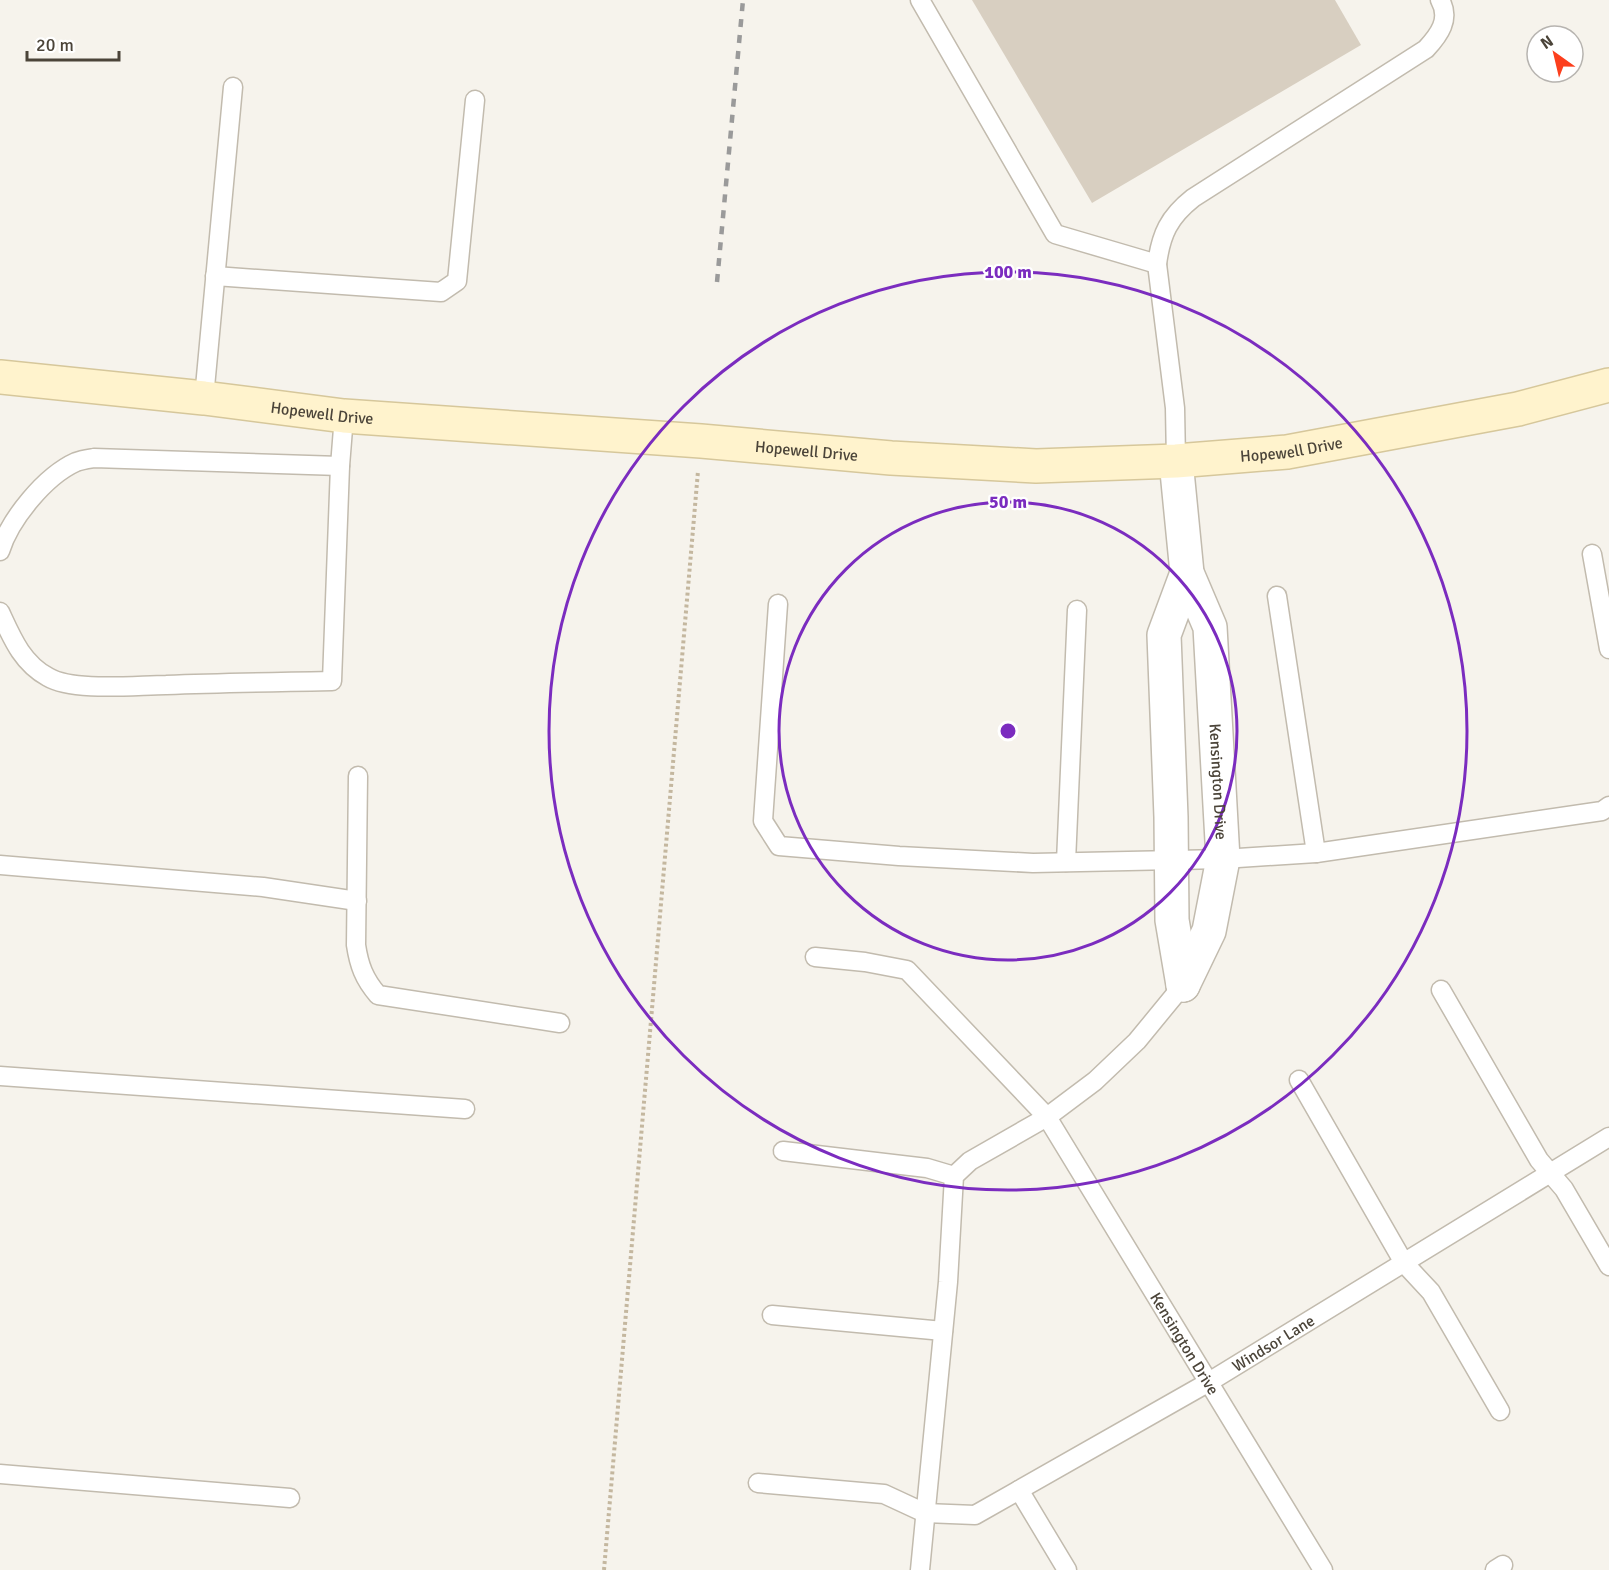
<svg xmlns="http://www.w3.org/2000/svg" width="1609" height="1570" font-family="Signika,sans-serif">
  <rect width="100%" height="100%" fill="#f6f3ec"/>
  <path fill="#d8cfc1" d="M972 0H1335L1361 45 1092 203Z"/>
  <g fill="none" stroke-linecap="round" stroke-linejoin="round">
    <g stroke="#c2bbae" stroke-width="21">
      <g id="service">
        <path d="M920 0 1055 234 1157 264"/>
        <path d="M215 276 441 292 457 281 475 100"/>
        <path d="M204 398 233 87"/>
        <path d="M1176 461 1175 408 1157 264C1161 234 1169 217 1193 198L1426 49C1439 35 1451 19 1440 0"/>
        <path d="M0 551C10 519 45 476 76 462 81 460 88 459 94 458L340 466"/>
        <path d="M1592 554 1609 649"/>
        <path d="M1277 596 1316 853"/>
        <path d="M778 604 763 821 779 846 899 856 1033 863 1223 859 1316 853 1602 811 1609 806"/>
        <path d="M0 612C12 638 22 663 48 677 73 692 137 685 166 685 222 683 277 682 332 681L340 466 344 416"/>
        <path d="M358 776 356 945C359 965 364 979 378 995L560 1023"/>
        <path d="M1066 862 1077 610"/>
        <path d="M0 865 263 887 357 901"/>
        <path id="s1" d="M815 957 865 962 907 970 1047 1117 1323 1570"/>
        <path d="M1441 990 1539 1160 1564 1189 1609 1266"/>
        <path d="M0 1076 465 1109"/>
        <path d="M1299 1080 1404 1263 1431 1292 1500 1411"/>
        <path d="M783 1151 927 1168 954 1176"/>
        <path d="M772 1315 943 1331"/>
        <path d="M0 1474 290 1498"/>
        <path id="s2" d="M758 1483 884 1494 925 1513 975 1515 1209 1382 1609 1137"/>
        <path d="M1019 1490 1067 1570"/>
        <path d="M920 1570 948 1282 954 1176 970 1161 1047 1117 1095 1081 1137 1041 1183 985"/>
        <path d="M1495 1570 1503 1565"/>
      </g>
    </g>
    <g stroke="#c2bbae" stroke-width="36">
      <g id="minor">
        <path id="s3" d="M1176 461 1187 573 1210 627 1223 859 1209 931 1183 985"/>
        <path d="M1183 985 1172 920 1171 817 1164 635 1187 573"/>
      </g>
    </g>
    <g stroke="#d6c79b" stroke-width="36">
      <g id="secondary">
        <path id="s4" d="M0 377 204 398 344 416 701 441 891 458 1036 466 1176 461 1287 452 1518 409 1609 385"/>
      </g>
    </g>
    <path stroke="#c4b79f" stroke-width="4" stroke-dasharray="3 3" stroke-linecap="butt" d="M604 1570 698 471"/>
    <use href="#service" stroke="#fff" stroke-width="18"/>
    <use href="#minor" stroke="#fff" stroke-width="33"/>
    <use href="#secondary" stroke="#fff3cd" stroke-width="33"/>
    <path stroke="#9a9a9a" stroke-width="4.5" stroke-dasharray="8 8" stroke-linecap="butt" d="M717 282 743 0"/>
  </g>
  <g fill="none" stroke="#7b2cbf" stroke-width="3">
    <circle cx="1008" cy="731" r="229"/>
    <circle cx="1008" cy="731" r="459"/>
  </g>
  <g text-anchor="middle" stroke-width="4.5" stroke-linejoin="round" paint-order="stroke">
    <g font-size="16" fill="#4b4439" stroke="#fff">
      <text dy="6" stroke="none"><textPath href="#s4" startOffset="324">Hopewell Drive</textPath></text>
      <text dy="6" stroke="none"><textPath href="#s4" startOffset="1296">Hopewell Drive</textPath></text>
      <text dy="6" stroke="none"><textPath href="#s4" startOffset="810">Hopewell Drive</textPath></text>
      <text dy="6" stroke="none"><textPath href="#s3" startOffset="326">Kensington Drive</textPath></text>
      <text dy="6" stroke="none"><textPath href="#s1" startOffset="561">Kensington Drive</textPath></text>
      <text dy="6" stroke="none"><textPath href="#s2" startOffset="566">Windsor Lane</textPath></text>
    </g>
  </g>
  <circle cx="1008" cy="731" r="9" fill="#7b2cbf" stroke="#fff" stroke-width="3"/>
  <g font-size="18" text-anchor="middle" font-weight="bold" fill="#7b2cbf" stroke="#fff" stroke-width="4.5" stroke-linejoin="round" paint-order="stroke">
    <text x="1008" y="278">100 m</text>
    <text x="1008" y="508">50 m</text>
  </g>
  <g transform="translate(1555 54) rotate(326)"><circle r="28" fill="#ffffff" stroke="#b7b4b0" stroke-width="1.5"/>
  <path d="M0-4.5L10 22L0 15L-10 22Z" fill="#fc3f1d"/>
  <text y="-9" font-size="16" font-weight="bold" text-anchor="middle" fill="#4b4439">N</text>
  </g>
  <path d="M27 51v9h92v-9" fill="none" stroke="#4b4439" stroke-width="3"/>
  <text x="36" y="51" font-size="18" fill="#4b4439" stroke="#ffffff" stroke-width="4.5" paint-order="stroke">20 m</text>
</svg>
